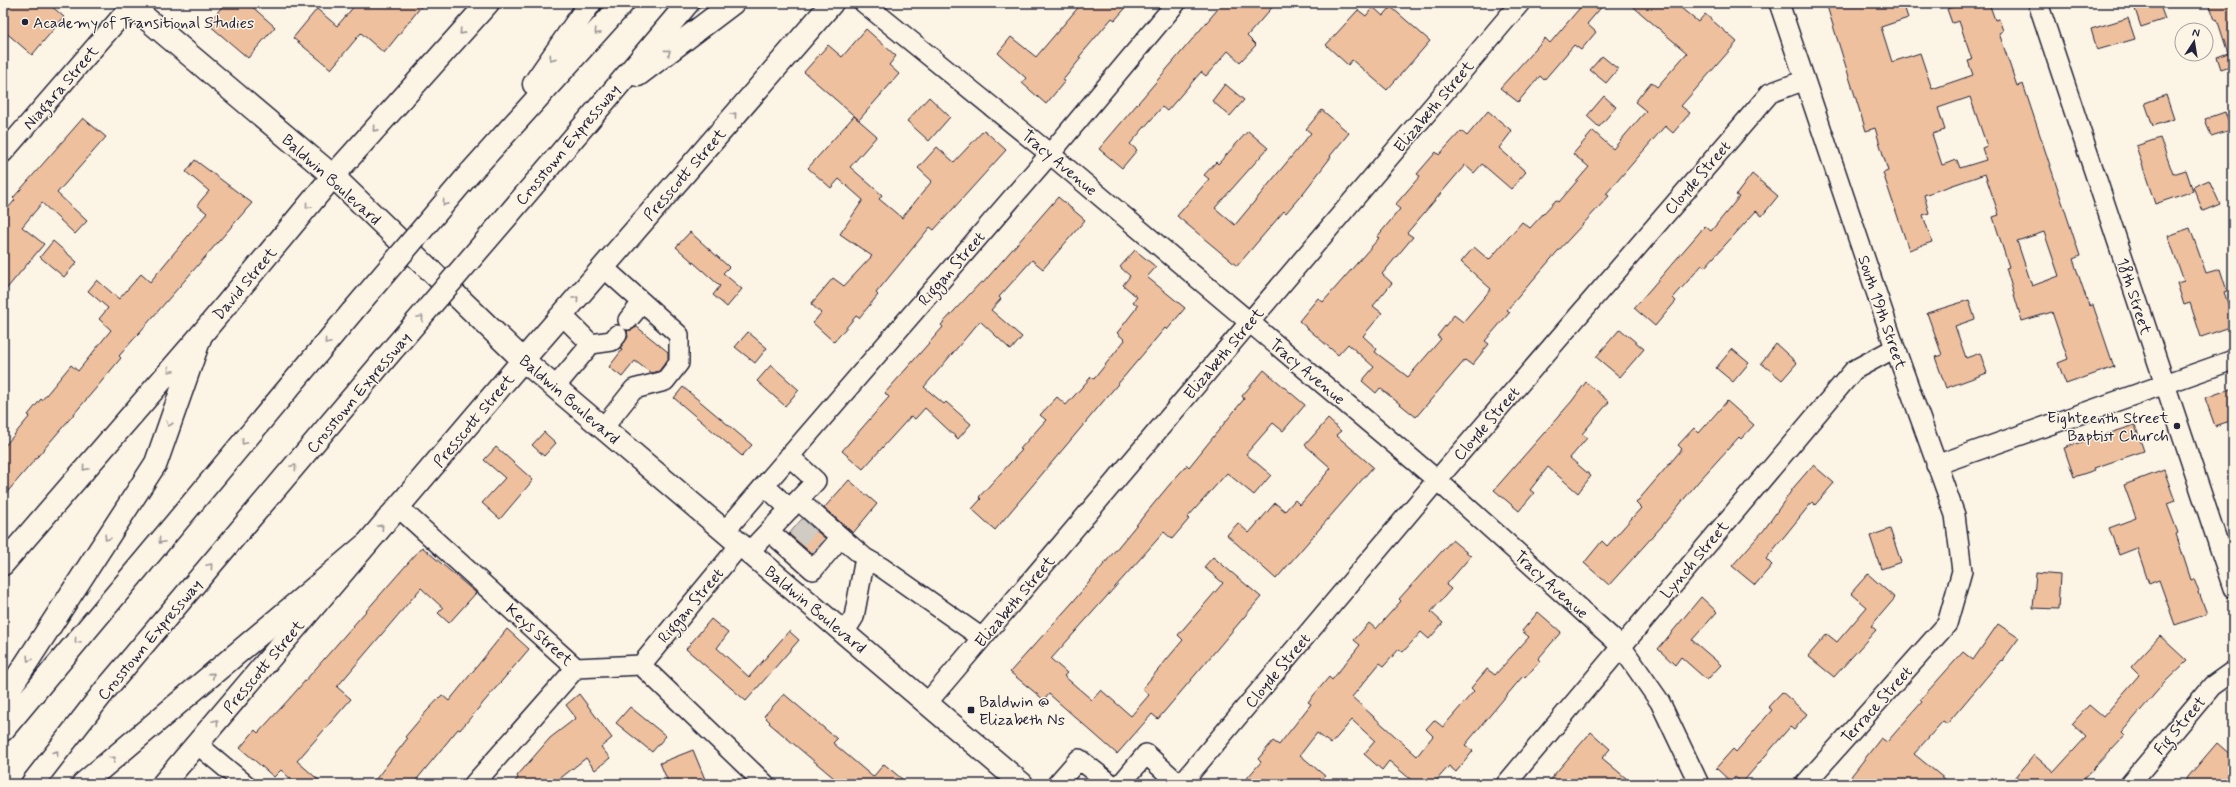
<svg xmlns="http://www.w3.org/2000/svg" width="2236" height="787" font-family="Mynerve,sans-serif">
  <rect width="100%" height="100%" fill="#fcf5e5"/>
  <filter id="ink" filterUnits="userSpaceOnUse"><feTurbulence type="fractalNoise" baseFrequency=".025" numOctaves="2"/><feDisplacementMap in="SourceGraphic" scale="8" xChannelSelector="R" yChannelSelector="G"/><feConvolveMatrix kernelMatrix="1 2 1 2 8 2 1 2 1" color-interpolation-filters="sRGB"/></filter>
  <g filter="url(#ink)">
    <path fill="#eec09e" stroke="#22223b" fill-rule="evenodd" d="M3 3H48L64 17 32 55 3 30Z
      M225 3H248L275 27 248 58 208 24Z
      M357 3H424L384 53 361 33 331 69 293 38 317 9 337 26Z
      M1082 3H1130L1115 20 1112 18 1079 57 1081 58 1063 80 1065 81 1046 104 1022 83 1026 78 998 53 1011 37 1036 57Z
      M1223 3H1276L1247 36 1256 45 1240 62 1228 51 1206 76 1201 72 1167 111 1162 107 1130 144 1137 150 1122 168 1099 149Z
      M1584 3H1605L1587 24 1596 32 1581 50 1574 45 1544 80 1540 76 1518 102 1500 88 1545 38 1550 43Z
      M1629 3H1675L1698 22 1705 14 1737 42 1681 106 1690 113 1673 133 1665 126 1606 194 1609 196 1557 252 1507 310 1510 312 1485 341 1489 344 1472 365 1465 360 1416 417 1380 388 1376 393 1362 381 1374 367 1348 344 1338 355 1299 321 1318 298 1323 302 1379 238 1377 237 1400 209 1395 205 1420 176 1417 174 1436 152 1439 155 1461 131 1467 136 1488 111 1512 131 1499 148 1526 172 1511 189 1482 164 1474 173 1465 165 1407 233 1413 237 1382 274 1392 283 1373 306 1382 313 1363 336 1377 349 1375 352 1408 377 1441 339 1437 336 1454 315 1463 322 1491 289 1461 262 1474 247 1489 260 1522 222 1530 228 1556 200 1559 202 1589 167 1573 154 1593 131 1613 149 1646 111 1635 102 1651 82 1657 87 1687 53Z
      M1826 3H1903L1908 18 1881 27 1892 62 1920 53 1932 89 1973 75 1968 61 1972 60 1959 21 1952 23 1947 9 1965 3H1989L1995 20 1999 19 2003 31 1999 33 2017 86 2023 84 2030 105 2080 256 2073 259 2089 306 2093 305 2114 367 2066 384 2058 363 2068 359 2052 312 2022 321 2006 268 2009 267 1993 217 1999 215 1985 174 1924 195 1929 213 1923 215 1932 242 1909 250 1883 173 1888 171 1875 128 1866 131ZM1970 97 1987 146 1982 148 1986 160 1960 168 1957 160 1942 165 1932 134 1945 130 1938 108ZM2044 232 2059 276 2032 286 2017 241Z
      M2133 3H2159L2165 19 2141 27Z
      M2209 3H2233V65L2221 69 2217 57 2228 53 2217 19 2215 20Z
      M1373 7 1383 16 1391 7 1430 41 1387 90 1352 60 1348 65 1326 45 1358 10 1366 16Z
      M2128 18 2135 39 2097 50 2091 29Z
      M866 29 896 56 889 65 899 74 859 120 804 72 828 45 842 57Z
      M1602 56 1618 69 1606 83 1590 70Z
      M1225 84 1244 100 1230 116 1212 101Z
      M2166 95 2174 119 2153 126 2145 103Z
      M1604 96 1616 107 1599 127 1587 116Z
      M929 97 950 117 929 141 907 121Z
      M1322 110 1349 133 1330 156 1331 157 1304 192 1286 213 1284 211 1237 266 1177 216 1209 179 1204 175 1216 162 1218 164 1248 131 1268 148 1215 208 1235 225 1311 133 1306 129Z
      M2225 112 2231 130 2211 136 2205 119Z
      M854 116 877 136 850 167 882 195 879 199 902 218 932 181 918 168 937 147 954 162 984 130 1006 150 934 230 930 227 876 293 878 295 859 318 856 316 834 342 813 323 821 313 811 304 833 278 844 286 872 256 840 234 863 200 839 179 831 188 808 168Z
      M83 118 106 137 57 193 87 221 75 234 42 203 22 227 44 244 3 293V214L15 200 13 198Z
      M2160 138 2173 174 2186 170 2193 191 2155 204 2136 146Z
      M195 160 252 203 119 356 121 358 97 387 3 497V448L30 416 28 415 41 399 42 400 71 365 78 371 111 330 99 319 108 308 88 291 97 280 119 299 141 274 150 282 207 213 197 205 209 191 186 172Z
      M1752 174 1778 196 1762 216 1756 211 1705 267 1702 265 1673 298 1676 301 1655 326 1634 308 1705 226 1711 231 1739 197 1736 195Z
      M2209 180 2220 204 2203 211 2193 187Z
      M1058 197 1085 220 1043 269 1032 260 999 297 1001 299 991 310 1022 337 1011 350 980 321 924 387 944 404 946 402 971 424 958 439 925 408 915 419 911 416 863 469 842 451 889 397 885 393 943 327 941 325 981 282 983 283Z
      M2190 228 2206 273 2220 269 2227 291 2224 292 2233 318V326L2201 337 2190 303 2184 305 2177 283 2184 281 2168 236Z
      M690 232 729 267 723 273 742 289 727 307 713 295 720 286 676 247Z
      M53 241 77 262 64 277 40 257Z
      M1135 250 1156 267 1147 277 1185 308 1167 330 1165 328 995 530 972 509 981 499 979 497 1022 450 1020 449 1046 420 1040 415 1057 397 1066 405 1091 377 1094 379 1125 340 1117 333 1138 306 1133 302 1137 297 1123 285 1130 276 1120 267Z
      M1969 300 1975 319 1955 326 1966 358 1980 353 1987 373 1946 388 1935 357 1942 355 1927 313Z
      M637 327 668 352V359L659 371 651 373 635 361 622 377 609 367 622 350 620 348 628 337 627 331Z
      M1620 329 1644 349 1620 377 1596 357Z
      M748 332 767 348 755 363 735 347Z
      M1776 344 1797 363 1782 380 1761 363Z
      M1732 349 1749 363 1733 382 1716 368Z
      M771 365 799 390 785 406 757 381Z
      M1264 370 1305 405 1283 431 1273 423 1246 454 1271 475 1254 495 1227 473 1187 518 1189 519 1172 539 1164 532 1051 659 1067 673 1064 676 1092 700 1101 690 1131 716 1149 695 1142 689 1183 640 1178 635 1223 583 1204 567 1213 557 1261 597 1158 719 1152 714 1117 754 1049 694 1044 700 1010 672 1072 603 1170 484 1187 465 1189 467 1244 399 1242 396Z
      M1586 382 1609 402 1582 434 1587 438 1570 458 1591 476 1578 493 1548 467 1530 490 1534 493 1519 511 1494 490 1572 401Z
      M683 387 752 445 742 456 674 398Z
      M2233 388V420L2215 426 2205 398Z
      M1727 401 1754 425 1741 439 1739 437 1698 482 1662 526 1609 585 1584 563 1602 541 1607 546 1641 508 1636 503 1682 449 1678 445 1694 428 1699 433Z
      M1328 419 1341 431 1336 435 1373 467 1276 579 1227 535 1238 523 1249 533 1275 503 1285 511 1295 500 1300 505 1331 468 1305 445Z
      M2135 425 2144 451 2094 468 2095 470 2074 477 2064 448Z
      M544 432 556 443 544 456 532 445Z
      M496 447 533 480 500 519 482 503 505 478 484 460Z
      M1813 465 1834 483 1815 505 1812 502 1766 559 1772 565 1755 585 1732 566 1764 530 1794 487Z
      M2164 470 2175 501 2167 504 2178 533 2176 534 2191 580 2194 579 2207 614 2175 625 2159 580 2149 584 2137 548 2119 555 2109 528 2136 518 2124 485Z
      M849 480 877 504 853 533 824 508Z
      M802 519 825 538 812 554 789 534Z
      M1890 529 1901 562 1881 569 1870 536Z
      M1452 540 1471 556 1446 585 1451 589 1431 612 1443 623 1429 639 1421 632 1403 652 1399 649 1384 666 1380 663 1352 697 1417 756 1433 736 1426 729 1434 720 1443 727 1474 691 1471 688 1487 669 1495 675 1529 637 1522 631 1538 612 1561 632 1538 659 1540 661 1525 678 1523 676 1465 745 1473 751 1456 772 1449 766 1433 784H1416L1389 761 1382 770 1364 754 1375 741 1352 720 1331 744 1317 733 1300 755 1325 776 1318 784H1242L1261 762 1258 759 1273 741 1279 745 1311 704 1308 702 1329 677 1332 680 1360 645 1354 640 1369 623 1376 629 1401 601 1399 599Z
      M422 547 476 593 449 623 438 613 443 608 421 588 337 687 351 699 297 761 323 784H296L281 770 274 777 240 748 255 730 258 733 290 698Z
      M2036 573 2060 575 2058 609 2033 608Z
      M1868 574 1895 598 1871 626 1876 630 1834 677 1808 656 1827 634 1837 642 1867 607 1851 593Z
      M1701 597 1717 612 1692 640 1721 665 1707 680 1681 657 1675 665 1658 649Z
      M711 619 728 633 717 648 749 677 789 631 799 640 746 701 686 649Z
      M1998 624 2019 638 2002 661 2001 660 1947 724 1943 721 1914 754 1951 784H1845L1881 738 1887 742 1922 702 1920 700 1963 652 1973 660Z
      M507 629 529 649 460 730 458 729 413 784H372L407 739 405 737 426 712 442 695 449 701Z
      M2160 636 2187 661 2166 681 2121 733 2124 736 2079 784H2010L2034 755 2054 772 2086 737 2072 724 2089 705 2103 717 2139 675 2131 667Z
      M1782 692 1807 714 1794 730 1790 727 1742 783 1735 777 1731 782 1716 768 1733 749 1736 752 1772 710 1768 707Z
      M579 694 612 738 601 747 610 758 595 770 586 758 553 784H513L518 778 517 776 550 738 576 718 566 705Z
      M784 694 837 739 833 743 873 777 884 764 908 784H841L769 723 770 722 764 716Z
      M630 707 666 736 652 752 616 723Z
      M1591 732 1610 749 1602 758 1633 784H1546Z
      M2217 743 2233 757V771L2222 784H2182Z
      M693 750 707 784H669L660 763Z"/>
    <g fill="none" stroke-linecap="round" stroke-linejoin="round">
      <path stroke="#d0cbc3" stroke-width="19" stroke-dasharray="19 10" stroke-linecap="butt" d="M796 526 821 548"/>
      <g stroke="#22223b" stroke-width="22">
        <path id="minor" d="M864 3 1050 154 1437 480 1621 646 1660 702 1699 784
          M1779 3 1895 348 1955 515 1962 571 1947 624 1805 784
          M2038 3 2233 588
          M3 153 133 3
          M603 267 679 335V363L665 381 634 389 603 428
          M628 320 642 303
          M591 344 612 341 617 335
          M555 387 591 344 562 315
          M1936 465 2233 360
          M765 486 790 509
          M799 501 865 558 881 567 982 638
          M398 507 576 668 641 665 765 784
          M725 531 1050 154 1176 3
          M769 531 813 570 841 537
          M749 552 816 481 789 456
          M844 633 854 617 865 558
          M641 665 740 545
          M927 703 1520 3
          M197 744 245 784
          M474 784 576 668
          M1057 784 1079 759 1111 784
          M1121 784 1146 754 1179 784
          M1181 784 1437 480 1770 93 1805 80
          M1506 784 1854 370 1895 348
          M2130 784 2212 686 2233 671"/>
      </g>
      <g stroke="#22223b" stroke-width="25">
        <path id="major" d="M128 3 333 176 523 360 1022 784
          M3 564 201 335 333 176 488 3
          M163 784 523 360 832 3"/>
      </g>
      <g stroke="#22223b" stroke-width="25">
        <path id="highway" d="M638 75 733 3
          M534 84 590 3
          M470 173 623 3
          M509 214 688 3
          M3 699 156 463 201 335
          M3 730 352 312
          M32 784 106 689 395 347
          M83 784 365 545"/>
      </g>
      <use href="#minor" stroke="#fcf5e5" stroke-width="19"/>
      <use href="#major" stroke="#fcf5e5" stroke-width="22"/>
      <use href="#highway" stroke="#fcf5e5" stroke-width="22"/>
      <g stroke="#22223b" stroke-width="25" stroke-linecap="butt">
        <path id="highway-bridge" d="M352 312 470 173
          M395 347 509 214"/>
      </g>
      <use href="#highway-bridge" stroke="#fcf5e5" stroke-width="22"/>
    </g>
    <defs><path id="oneway-chevron" d="M-2-3.5L2.5 0L-2 3.5" fill="none" stroke-width="1.6" stroke-linecap="round" stroke-linejoin="round"/></defs>
    <g stroke="#9a9698">
      <use href="#oneway-chevron" transform="translate(462 32) rotate(132)"/>
      <use href="#oneway-chevron" transform="translate(597 32) rotate(132)"/>
      <use href="#oneway-chevron" transform="translate(668 52) rotate(-37)"/>
      <use href="#oneway-chevron" transform="translate(552 58) rotate(125)"/>
      <use href="#oneway-chevron" transform="translate(734 115) rotate(-49)"/>
      <use href="#oneway-chevron" transform="translate(375 129) rotate(132)"/>
      <use href="#oneway-chevron" transform="translate(445 203) rotate(130)"/>
      <use href="#oneway-chevron" transform="translate(308 206) rotate(130)"/>
      <use href="#oneway-chevron" transform="translate(576 299) rotate(-49)"/>
      <use href="#oneway-chevron" transform="translate(421 318) rotate(-50)"/>
      <use href="#oneway-chevron" transform="translate(327 342) rotate(130)"/>
      <use href="#oneway-chevron" transform="translate(170 370) rotate(131)"/>
      <use href="#oneway-chevron" transform="translate(169 424) rotate(109)"/>
      <use href="#oneway-chevron" transform="translate(244 442) rotate(130)"/>
      <use href="#oneway-chevron" transform="translate(294 467) rotate(-50)"/>
      <use href="#oneway-chevron" transform="translate(85 468) rotate(131)"/>
      <use href="#oneway-chevron" transform="translate(381 527) rotate(-48)"/>
      <use href="#oneway-chevron" transform="translate(107 538) rotate(123)"/>
      <use href="#oneway-chevron" transform="translate(161 541) rotate(130)"/>
      <use href="#oneway-chevron" transform="translate(210 566) rotate(-50)"/>
      <use href="#oneway-chevron" transform="translate(77 641) rotate(130)"/>
      <use href="#oneway-chevron" transform="translate(29 659) rotate(123)"/>
      <use href="#oneway-chevron" transform="translate(212 675) rotate(-40)"/>
      <use href="#oneway-chevron" transform="translate(216 722) rotate(-50)"/>
      <use href="#oneway-chevron" transform="translate(56 753) rotate(-52)"/>
      <use href="#oneway-chevron" transform="translate(113 759) rotate(-40)"/>
    </g>
  </g>
  <g fill="#22223b" stroke="#fcf5e5" stroke-width="1.5">
    <circle cx="25" cy="22" r="4"/>
    <circle cx="2177" cy="426" r="4"/>
    <rect x="967" y="706" width="8" height="8" rx="2"/>
  </g>
  <g text-anchor="middle" stroke-width="3" stroke-linejoin="round" paint-order="stroke">
    <g font-size="16" fill="#22223b" stroke="#fcf5e5" text-anchor="start">
      <text x="33" y="28">Academy of Transitional Studies</text>
      <text x="2169" y="423" text-anchor="end">Eighteenth Street<tspan x="2169" dy="18">Baptist Church</tspan></text>
      <text x="979" y="707">Baldwin @<tspan x="979" dy="18">Elizabeth Ns</tspan></text>
    </g>
    <g font-size="16" fill="#22223b" stroke="#fcf5e5">
      <text transform="translate(60 87) rotate(-49)" y="6">Niagara Street</text>
      <text transform="translate(1433 106) rotate(-50)" y="6">Elizabeth Street</text>
      <text transform="translate(567 144) rotate(-50)" y="6">Crosstown Expressway</text>
      <text transform="translate(1060 162) rotate(40)" y="6">Tracy Avenue</text>
      <text transform="translate(684 174) rotate(-49)" y="6">Presscott Street</text>
      <text transform="translate(1697 177) rotate(-49)" y="6">Cloyde Street</text>
      <text transform="translate(332 179) rotate(42)" y="6">Baldwin Boulevard</text>
      <text transform="translate(951 268) rotate(-49)" y="6">Riggan Street</text>
      <text transform="translate(244 283) rotate(-50)" y="6">David Street</text>
      <text transform="translate(2135 296) rotate(72)" y="6">18th Street</text>
      <text transform="translate(1883 312) rotate(71)" y="6">South 19th Street</text>
      <text transform="translate(1223 353) rotate(-50)" y="6">Elizabeth Street</text>
      <text transform="translate(1308 371) rotate(40)" y="6">Tracy Avenue</text>
      <text transform="translate(358 392) rotate(-50)" y="6">Crosstown Expressway</text>
      <text transform="translate(570 399) rotate(41)" y="6">Baldwin Boulevard</text>
      <text transform="translate(473 420) rotate(-50)" y="6">Presscott Street</text>
      <text transform="translate(1486 423) rotate(-49)" y="6">Cloyde Street</text>
      <text transform="translate(1694 559) rotate(-50)" y="6">Lynch Street</text>
      <text transform="translate(1552 584) rotate(42)" y="6">Tracy Avenue</text>
      <text transform="translate(1014 601) rotate(-50)" y="6">Elizabeth Street</text>
      <text transform="translate(690 605) rotate(-50)" y="6">Riggan Street</text>
      <text transform="translate(816 609) rotate(40)" y="6">Baldwin Boulevard</text>
      <text transform="translate(540 634) rotate(42)" y="6">Keys Street</text>
      <text transform="translate(149 639) rotate(-50)" y="6">Crosstown Expressway</text>
      <text transform="translate(263 666) rotate(-50)" y="6">Presscott Street</text>
      <text transform="translate(1277 670) rotate(-50)" y="6">Cloyde Street</text>
      <text transform="translate(1876 704) rotate(-48)" y="6">Terrace Street</text>
      <text transform="translate(2179 725) rotate(-50)" y="6">Fig Street</text>
    </g>
  </g>
  <rect width="2236" height="787" fill="none" stroke="#fcf5e5" stroke-width="16"/>
  <rect x="8" y="8" width="2220" height="771" fill="none" stroke="#22223b" stroke-width="1.5" filter="url(#ink)"/>
  <g transform="translate(2194 42) rotate(12)"><circle r="19" fill="#fcf5e5" stroke="#a5a1a1"/>
  <path d="M0-3L7 15L0 10L-7 15Z" fill="#22223b"/>
  <text y="-6" font-size="11" font-weight="bold" text-anchor="middle" fill="#22223b">N</text>
  </g>
</svg>
